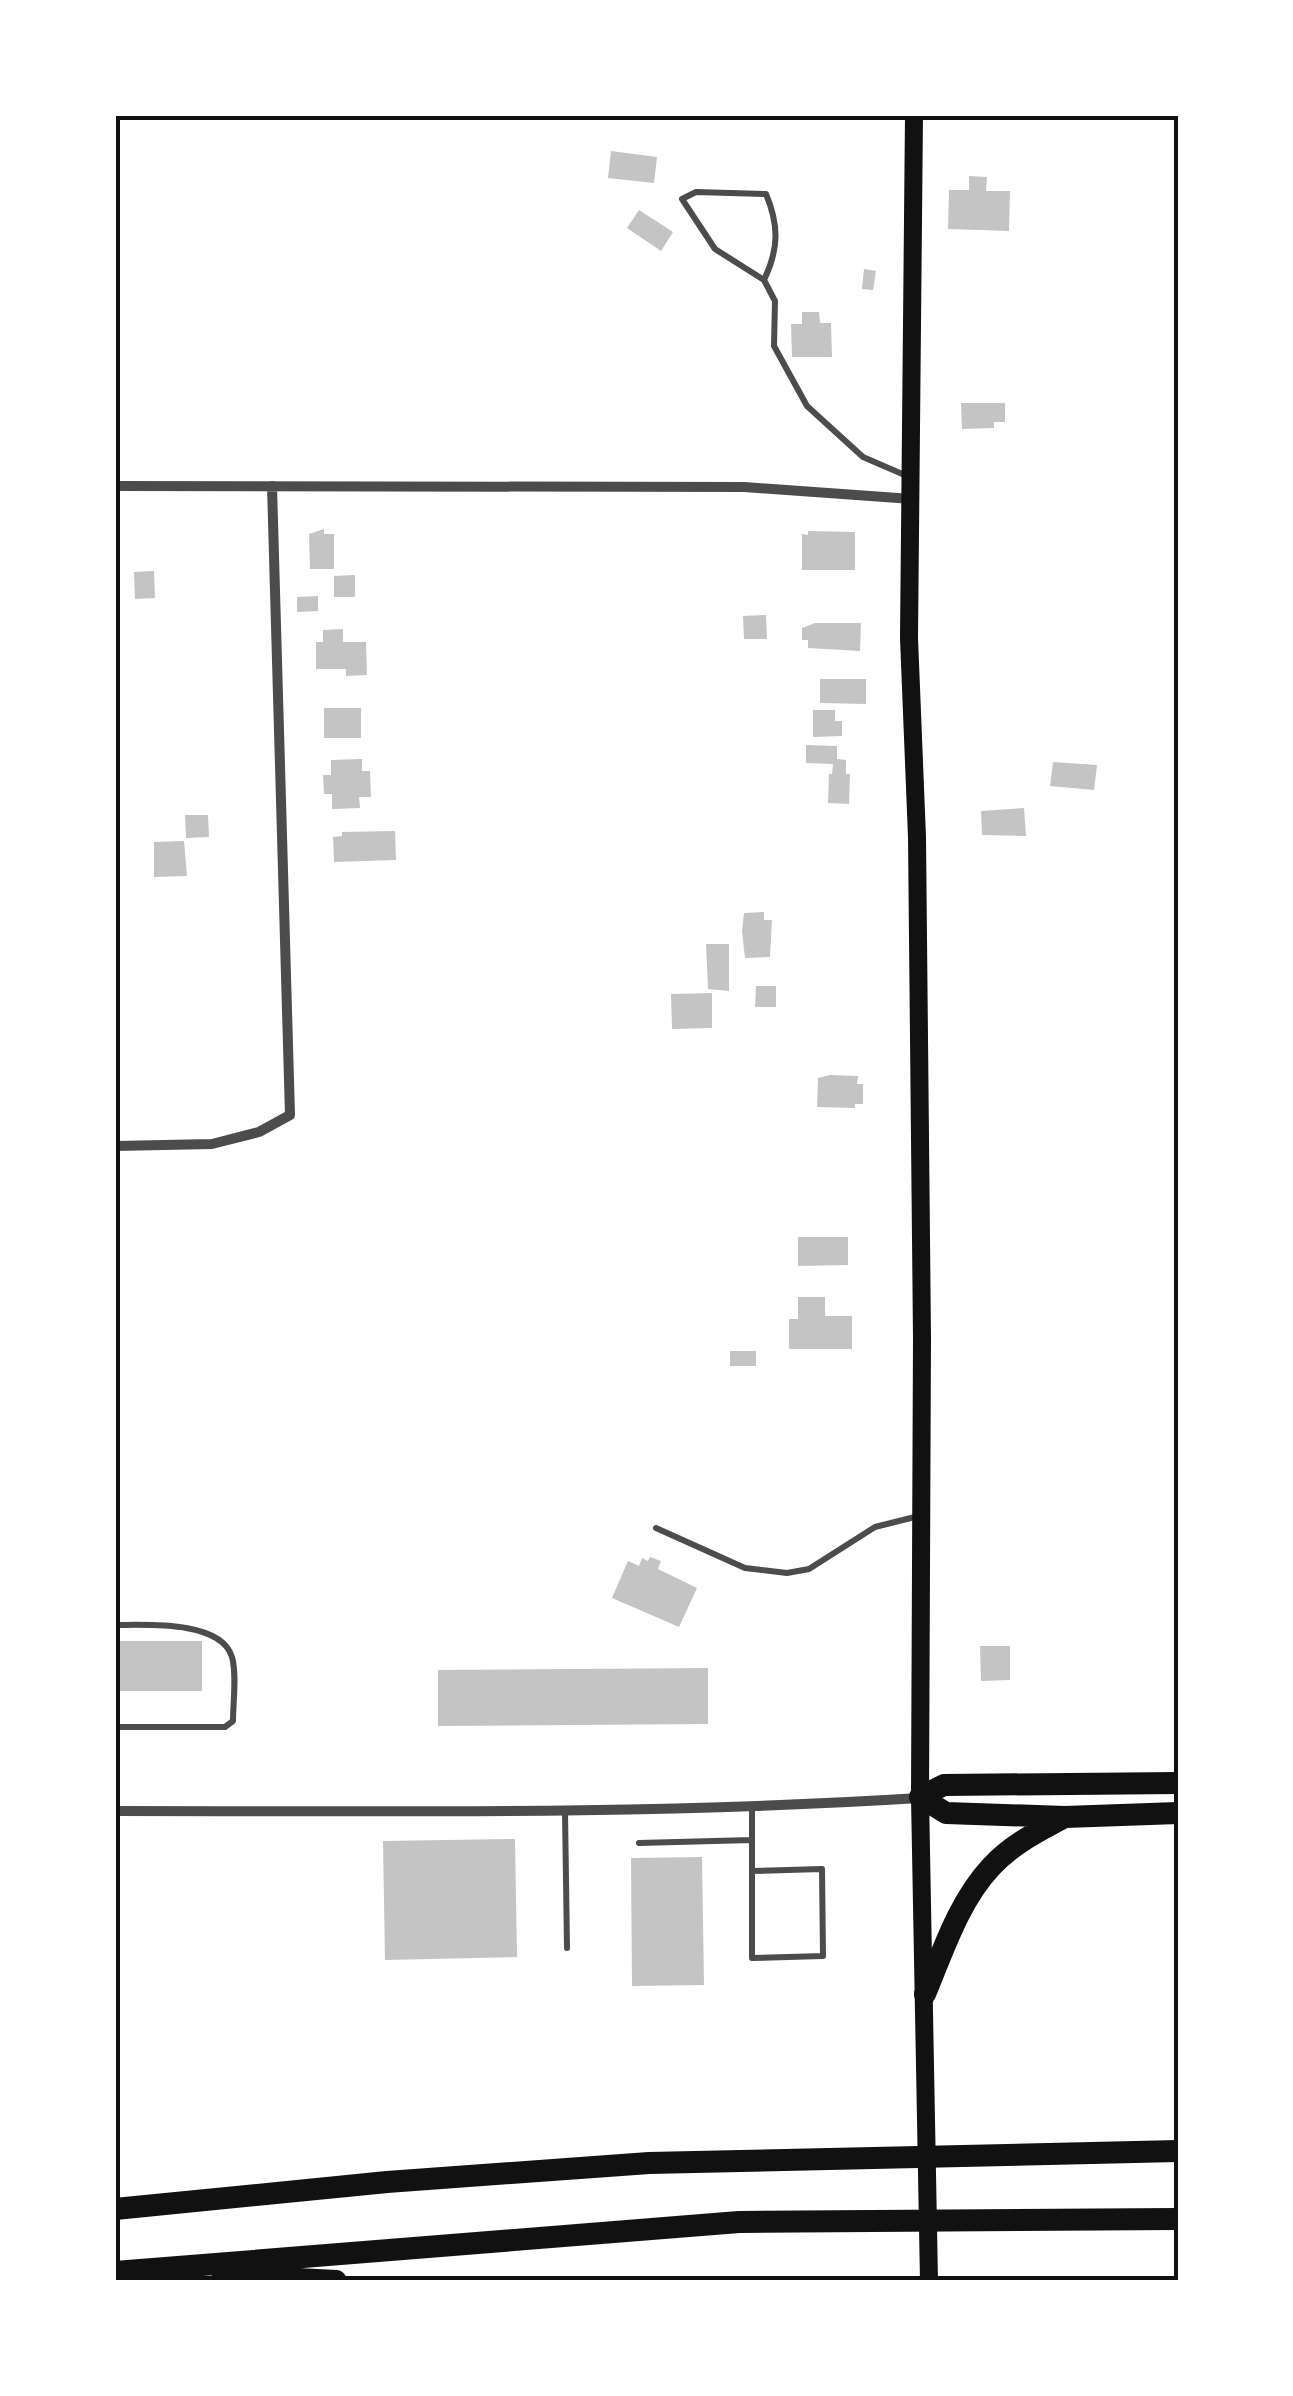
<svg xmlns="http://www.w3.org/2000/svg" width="1293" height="2396" font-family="Karla,sans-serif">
  <rect width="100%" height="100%" fill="#fff"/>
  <path fill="#c4c4c4" d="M611 151 657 157 654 183 608 178Z
    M969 176 987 177 986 191H1010L1009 231 948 229 949 190H969Z
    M639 210 673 232 661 251 627 228Z
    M864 269 876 271 873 290 862 289Z
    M802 312H819L820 323H831L832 357H792L791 324H802Z
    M961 403H1005V422H994V428L962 429Z
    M324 529V534H334V569H310L309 534Z
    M808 531 855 532V570H802V534L808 535Z
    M151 571H154L155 598 135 599 134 572Z
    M355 575V597H334V576Z
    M318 596V611L297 612V597Z
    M766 615 767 639H744L743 616Z
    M815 623H861L860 651 808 648V640H802V628Z
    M343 629V642H366L367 675 346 676V669H316V642H323V630Z
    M820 679H866V704L820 703Z
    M324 708H361V738H324Z
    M813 710H835V721H842V736L813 737Z
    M806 745 837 746V759L846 760V774H850L849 804 828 803 829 774H832L833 764 806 763Z
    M362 759V771H370L371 797H359L360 808 332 809V794H324L323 775H331V760Z
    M1053 762 1097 765 1094 790 1050 786Z
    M1024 808 1026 836 982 835 981 811Z
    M185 815H208L209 837 186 838Z
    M395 831 396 860 334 862 333 837 342 836V832Z
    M184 841 187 876 154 877V842Z
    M764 912V920H772L770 957 745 958 742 931 744 913Z
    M706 944H729V991L708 989Z
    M756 986H776V1007H755Z
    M712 993V1028L672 1029 671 994Z
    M830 1075 858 1076 857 1084H863V1104H855V1108L817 1107 818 1078Z
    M798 1237H848V1265L798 1266Z
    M798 1297H825V1316H852V1349H789V1319H798Z
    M730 1351H756V1366H730Z
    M650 1557 661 1561 658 1569 697 1588 679 1627 612 1598 628 1561 639 1566 642 1558 648 1561Z
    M115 1641H202V1691H115Z
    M980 1646H1010V1680L981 1681Z
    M708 1668V1724L438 1726V1670Z
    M515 1839 517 1957 385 1960 383 1841Z
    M702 1857 704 1985 632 1986 631 1858Z"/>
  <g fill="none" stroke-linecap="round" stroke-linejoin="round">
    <path stroke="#4c4c4c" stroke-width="6" d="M764 280C779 249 779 225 766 194L696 192 682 199 715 249 764 280 775 301 774 346 807 406 863 457 907 476
      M656 1528 745 1568 787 1573 809 1569 875 1527 919 1516
      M115 1625C145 1625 221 1620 232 1657 237 1675 233 1702 233 1721L225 1727H115
      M752 1808V1958L823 1956 822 1869 752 1871
      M565 1812 567 1948
      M639 1843 752 1840"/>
    <path stroke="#4c4c4c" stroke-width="10" d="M115 486 744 487 912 499
      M115 1146 212 1144 259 1132 290 1115 272 486
      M115 1811C383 1811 651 1815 919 1798"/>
    <path stroke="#111" stroke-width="18" d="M914 115 909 638 917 837 922 1338 920 1797 929 2281"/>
    <path stroke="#111" stroke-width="22" d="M920 1797 946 1813 1065 1817 1178 1813
      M920 1797 944 1785 1178 1783
      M925 1994C943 1951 959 1901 991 1867 1011 1845 1037 1832 1063 1818
      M115 2209 387 2182 649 2163 1178 2151
      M115 2272 739 2222 1178 2219
      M223 2275 336 2281"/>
  </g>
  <rect width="1293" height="2396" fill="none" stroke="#ffffff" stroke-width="235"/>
  <rect x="118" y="118" width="1058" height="2160" fill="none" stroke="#111" stroke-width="4"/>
</svg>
